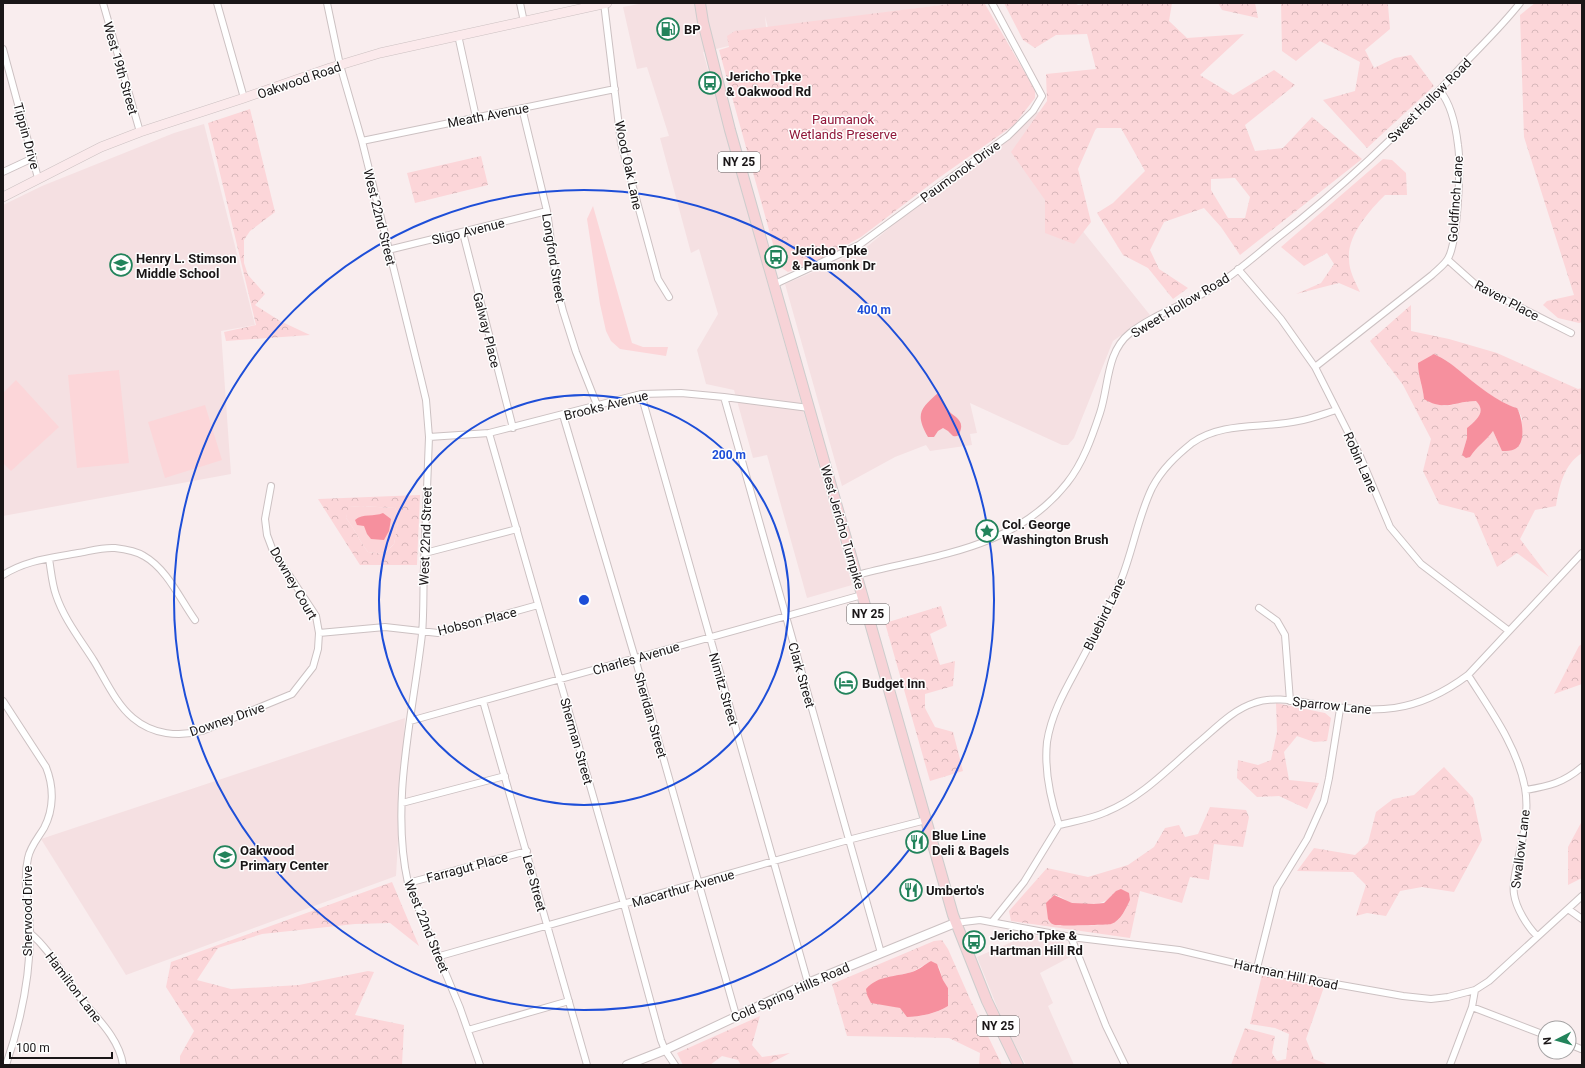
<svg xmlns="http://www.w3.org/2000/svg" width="1585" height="1068" font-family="Roboto,sans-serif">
  <defs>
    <pattern id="forest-crowns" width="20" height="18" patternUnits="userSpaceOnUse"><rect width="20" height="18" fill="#fcd6d9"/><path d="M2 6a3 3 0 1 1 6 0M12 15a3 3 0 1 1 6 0" fill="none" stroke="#d7b7ba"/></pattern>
  </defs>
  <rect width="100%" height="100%" fill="#f9edee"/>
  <path fill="#f5e0e2" d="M644 3H957L768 28 765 16 767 37 703 52 852 585 807 598 767 455 753 458 734 390 706 384 697 350 718 314 699 249 691 253 660 138 669 136 647 67 637 69 623 7Z
    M1100 94 1113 115 1052 166 1049 189 1150 315 1113 341 1074 438 1068 445H1062L970 403 977 433 970 434 972 445 930 451 926 445 895 457 842 486 785 284 862 251 945 181 1035 113Z
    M204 124 255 325 221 331 231 474 3 516V205L42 186 174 133Z
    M405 718 396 876 126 975 41 839Z
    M1031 935 1062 939 1070 957 1040 973 1053 1003 1048 1006 1074 1065H1026L1006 1029 977 957 1021 938Z"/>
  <path fill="#fcd6d9" d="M593 206 632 343 643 347H668L666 356 620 349 611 341 606 331 600 304 587 219Z
    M119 370 129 463 77 468 68 375Z
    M16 380 59 427 11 471 3 463V393Z
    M205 405 222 460 165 478 148 422Z
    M361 506 395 508 399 516 394 544 383 554 368 552C359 541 355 529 346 518L348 507Z"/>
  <path fill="url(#forest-crowns)" fill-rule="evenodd" d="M957 3 985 4 1035 90V98L1014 125 940 177 861 237 823 258 788 272 779 266 719 50 729 47 727 36 735 31Z
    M1004 3H1075L1078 5 1094 3H1172L1169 21 1187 38 1244 34 1200 75 1233 95 1274 70 1295 85 1245 125 1255 151 1283 148 1312 117 1362 159 1240 255 1221 227 1204 208 1164 222 1150 250 1159 269 1188 288 1173 299 1148 268 1123 255 1097 213 1113 203 1145 171 1121 128H1096L1078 169 1091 222 1074 244 1045 233V200L1011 152 1047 101 1046 74 1096 69 1087 34 1056 35 1035 48 1023 40ZM1235 178 1250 197 1245 218H1228L1211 190V179Z
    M1218 3H1255L1258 18 1222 10Z
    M1281 3H1386L1388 5 1390 29 1365 50 1374 68 1395 58 1411 55 1434 86 1367 148 1323 100 1355 91 1360 62 1320 41 1296 61 1282 51Z
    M1535 3H1582V322L1579 323 1558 318 1543 305 1547 301 1574 295 1524 137 1520 15Z
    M250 109 275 212 250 231 244 240V263L248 275 265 294 255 305 280 321 310 335 226 341 224 332 256 325 208 123Z
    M481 156 488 185 415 203 407 173Z
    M1383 159 1392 160 1406 173 1407 195H1385C1369 211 1347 236 1349 259 1349 271 1355 281 1360 292L1339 283 1296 294 1321 283 1334 264 1327 253 1304 266 1281 247Z
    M1411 305V331L1449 339 1497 353 1578 389 1582 388V453C1564 464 1559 487 1556 506L1535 510 1520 539 1549 577 1517 553 1497 567 1474 513 1439 504 1423 471 1431 439 1403 385 1370 341ZM1434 354C1446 359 1450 364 1460 371 1475 384 1498 403 1517 408L1522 418 1521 426 1498 442 1493 431C1486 441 1477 446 1470 457L1462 455 1467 438V428C1476 420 1487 412 1476 401H1462L1453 405 1444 406 1424 399 1423 385Z
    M420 495 417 565H360L318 499ZM361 506 395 508 399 516 394 544 384 554 368 552C359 541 355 529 346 518L349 507Z
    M941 606 947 626 930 634 940 665 955 661 953 686 925 694V708L935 727 953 732 963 771 930 781 885 623Z
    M1582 644V684L1554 694 1579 646Z
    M1276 703 1325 713 1331 718 1327 741 1314 742 1297 736 1284 752 1289 780 1319 783 1307 809 1279 796 1257 797 1237 778 1238 760 1258 765 1271 760 1277 732Z
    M1444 767 1473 798 1482 840 1454 892 1422 887 1400 891 1386 916 1367 913 1356 916 1366 885 1353 872 1297 871 1314 848 1355 855 1368 843 1376 812 1393 799 1414 795Z
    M1210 807 1246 810 1249 817 1243 847 1214 844 1209 880 1190 877 1182 903 1140 891 1130 938 1011 921 1009 911 1047 868 1088 877 1128 865 1154 847 1165 828 1179 825 1185 837 1198 834ZM1054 895C1061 895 1065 901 1071 903 1083 907 1104 906 1112 895L1130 900C1127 906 1124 914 1119 919 1109 929 1071 924 1056 925L1050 898Z
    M1582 821V878L1568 885V847Z
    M392 882 419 946 390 923 355 924 262 934 218 948 197 980 231 989 299 985 368 971 374 972 355 1015 404 1025 402 1065H180V1056L194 1031 166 987 171 962Z
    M942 940 948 949 970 999 1002 1065H979L980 1053 949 1038 847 1036 832 984 934 941ZM931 961 939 967 943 980 948 988V1006C937 1013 921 1017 908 1017L900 1008 870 1000 867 995 881 979 912 972Z
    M1262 975 1324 987 1306 1039 1314 1059 1329 1065H1231L1245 1028 1275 1036 1272 1053 1277 1061 1286 1059 1289 1034 1275 1028 1250 1024Z
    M760 1016 752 1045 762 1057 790 1053 767 1065H741L738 1060 722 1056 710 1065H683L677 1053Z"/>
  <path fill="#f6909e" d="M1434 354C1445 359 1451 364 1460 371 1475 384 1499 403 1517 408 1522 417 1527 443 1515 449 1511 451 1506 451 1502 451L1493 431C1486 441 1477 446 1470 457L1466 458 1462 455 1467 438V428C1476 420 1487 412 1476 401 1454 401 1446 412 1424 399 1423 386 1418 376 1418 363Z
    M938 393C942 397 944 404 947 409 953 417 965 419 960 432 959 436 957 437 953 436L948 431 943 428 938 431 934 437H928C915 414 920 409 938 393Z
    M383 513 391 519 389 531 384 540 371 539 367 534 364 526 357 525 355 520C363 513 374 517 383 513Z
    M1121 889 1129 893 1130 900C1126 908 1121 921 1111 924 1107 925 1060 926 1055 925 1051 924 1050 922 1048 919L1046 903 1054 895 1072 903 1094 904 1104 903 1116 891Z
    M931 961 937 964 943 980 948 988V1006C937 1013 920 1017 907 1017L900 1008 871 1003 867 995 866 989C878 975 896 977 912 972 919 970 925 964 931 961Z"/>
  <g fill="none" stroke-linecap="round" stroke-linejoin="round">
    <g stroke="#ccc1c2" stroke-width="8">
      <path id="minor" d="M103 3 140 132
        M217 3 244 98
        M327 3 340 65 362 141 421 379 426 400 429 437C427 480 426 524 424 567 423 589 424 612 422 634 413 714 390 803 408 883L460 1008 480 1065
        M520 3 524 22
        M604 3 621 143 658 279 669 297
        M458 35 476 117
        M3 49 38 178
        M522 108 547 211 557 287 563 311 576 352 597 405
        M362 141 615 89
        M3 172 33 158
        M463 233 513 428
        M388 250 547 211
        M1448 260 1476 285 1571 333
        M1238 269 1281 319 1315 367 1361 458 1390 527 1421 564 1509 631
        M775 284 859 245 1008 136 1033 111 1042 96 992 3
        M1315 367 1432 275C1437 270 1443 266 1447 260 1458 245 1461 165 1458 145 1456 128 1451 104 1440 91
        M641 394 808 983
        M724 397 881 953
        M563 415 635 658 736 1015
        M489 433 624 904 661 1040 665 1050 675 1065
        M429 437 489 433 641 394 681 393 724 397 809 408
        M425 553 517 529
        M49 559C51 570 52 584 56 595 64 619 80 639 94 661 105 679 116 704 133 718 153 735 179 737 202 731L292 694 313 667 318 649 319 633 316 616 273 551 267 535 265 519 271 486
        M3 575C26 560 52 558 78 553 90 551 103 547 115 548 124 549 136 551 144 556 167 569 180 599 195 620
        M857 575C933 555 1014 550 1067 483 1083 463 1092 437 1100 413 1109 386 1106 352 1130 333 1154 314 1185 305 1211 289 1234 275 1255 256 1276 239 1343 187 1404 129 1461 67 1481 46 1502 26 1520 3
        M1259 608 1277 621 1285 635 1290 701
        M319 633 385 627 438 633 538 605
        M1468 675C1491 711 1517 746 1525 788 1529 810 1524 834 1519 855 1517 867 1512 881 1514 894 1516 908 1527 926 1537 936
        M3 701 46 767C54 787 54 809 44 828 38 838 30 847 28 858 22 884 30 907 30 933 30 977 20 1024 6 1065
        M483 701 587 1065
        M410 721 862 595
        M1526 790C1549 786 1563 783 1582 767
        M402 803 505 776
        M1059 825C1075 821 1091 819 1106 812 1141 798 1169 768 1198 743 1215 729 1232 710 1254 703 1272 696 1295 701 1314 704 1376 714 1416 714 1468 675L1582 553
        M408 883 527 851
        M1568 909 1582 919
        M992 922 1024 882 1059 825C1050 798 1044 771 1047 742 1051 716 1063 694 1075 672 1091 642 1108 611 1121 580 1133 550 1138 517 1152 488 1162 469 1176 456 1192 443 1223 421 1263 429 1298 421 1311 419 1323 414 1336 410
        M955 923 980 920 1071 937 1179 950 1290 976 1403 996 1431 999 1448 997 1475 990 1489 981 1582 896
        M30 933C49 949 59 969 73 989 90 1012 119 1035 123 1065
        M1071 937 1106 1026 1125 1065
        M440 956 848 840 926 820
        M1257 968 1277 888 1307 839 1324 801 1329 778 1340 709
        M1472 1007 1545 1035
        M468 1030 569 1001
        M1569 1044 1581 1049
        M1450 1065 1472 1007 1475 990"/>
    </g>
    <g stroke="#ccc1c2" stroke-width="10">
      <path id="tertiary" d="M627 1065 665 1050 808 983 955 923"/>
    </g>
    <g stroke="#ccc1c2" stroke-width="10">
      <path id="secondary" d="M3 197 101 147 140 132 244 98 330 68 380 53 607 3"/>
    </g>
    <g stroke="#cdcccc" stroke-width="12">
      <path id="primary" d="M700 3 703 22 730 130 953 915 987 1001 1018 1065"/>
    </g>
    <use href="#minor" stroke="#fff" stroke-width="6"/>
    <use href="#tertiary" stroke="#fff" stroke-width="8"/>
    <use href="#secondary" stroke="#fbe9eb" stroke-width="9"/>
    <use href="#primary" stroke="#f7d3d7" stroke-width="10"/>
  </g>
  <g fill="none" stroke="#1d4ed8" stroke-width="2">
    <circle cx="584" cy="600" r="205"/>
    <circle cx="584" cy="600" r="410"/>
  </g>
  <defs>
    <g id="fuel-ring" transform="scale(1.15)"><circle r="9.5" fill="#fefefe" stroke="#22835b" stroke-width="1.5"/><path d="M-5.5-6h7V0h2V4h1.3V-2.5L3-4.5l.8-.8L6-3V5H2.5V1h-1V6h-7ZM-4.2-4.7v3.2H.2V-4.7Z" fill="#22835b"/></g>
    <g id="bus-ring" transform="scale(1.15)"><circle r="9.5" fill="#fefefe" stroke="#22835b" stroke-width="1.5"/><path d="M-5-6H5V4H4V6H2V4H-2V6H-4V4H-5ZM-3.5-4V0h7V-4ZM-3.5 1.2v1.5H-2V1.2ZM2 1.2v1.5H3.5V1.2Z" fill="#22835b"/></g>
    <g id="school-ring" transform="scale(1.15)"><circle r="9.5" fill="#fefefe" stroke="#22835b" stroke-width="1.5"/><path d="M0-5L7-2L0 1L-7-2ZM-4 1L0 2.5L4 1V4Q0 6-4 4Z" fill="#22835b"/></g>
    <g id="sight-ring" transform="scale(1.15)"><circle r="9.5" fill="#fefefe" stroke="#22835b" stroke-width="1.5"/><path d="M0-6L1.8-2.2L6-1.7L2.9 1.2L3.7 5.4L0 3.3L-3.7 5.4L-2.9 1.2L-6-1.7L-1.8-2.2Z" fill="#22835b"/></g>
    <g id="hotel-ring" transform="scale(1.15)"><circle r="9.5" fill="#fefefe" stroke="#22835b" stroke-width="1.5"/><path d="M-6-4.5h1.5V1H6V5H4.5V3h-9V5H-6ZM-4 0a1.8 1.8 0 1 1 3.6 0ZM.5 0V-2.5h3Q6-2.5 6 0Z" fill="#22835b"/></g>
    <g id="restaurant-ring" transform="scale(1.15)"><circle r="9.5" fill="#fefefe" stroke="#22835b" stroke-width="1.5"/><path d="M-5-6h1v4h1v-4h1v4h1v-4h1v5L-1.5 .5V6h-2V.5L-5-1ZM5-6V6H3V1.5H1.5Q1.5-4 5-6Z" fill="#22835b"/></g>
  </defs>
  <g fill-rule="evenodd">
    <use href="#fuel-ring" x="668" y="29"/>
    <use href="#bus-ring" x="710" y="83"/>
    <use href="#bus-ring" x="776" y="257"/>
    <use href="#school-ring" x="121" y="265"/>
    <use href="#sight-ring" x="987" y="531"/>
    <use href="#hotel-ring" x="846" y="683"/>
    <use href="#restaurant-ring" x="917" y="842"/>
    <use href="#school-ring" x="225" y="857"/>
    <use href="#restaurant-ring" x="911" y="890"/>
    <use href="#bus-ring" x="974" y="942"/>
  </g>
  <g text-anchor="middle" stroke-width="3" stroke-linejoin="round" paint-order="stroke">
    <g fill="#fefefe" stroke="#5e5c5c" stroke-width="1">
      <rect x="718" y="152" width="42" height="20" rx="3"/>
      <rect x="847" y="604" width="42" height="20" rx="3"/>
      <rect x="977" y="1016" width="42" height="20" rx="3"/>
    </g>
    <g font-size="12" font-weight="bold" fill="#1a1617">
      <text x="739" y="166">NY 25</text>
      <text x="868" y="618">NY 25</text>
      <text x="998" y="1030">NY 25</text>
    </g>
    <g font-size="13" font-weight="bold" fill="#1a1617" stroke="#fefefe" text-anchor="start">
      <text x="684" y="34">BP</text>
      <text x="726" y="81">Jericho Tpke<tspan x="726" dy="15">&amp; Oakwood Rd</tspan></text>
      <text x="792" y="255">Jericho Tpke<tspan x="792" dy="15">&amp; Paumonk Dr</tspan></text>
      <text x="136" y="263">Henry L. Stimson<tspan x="136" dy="15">Middle School</tspan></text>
      <text x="1002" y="529">Col. George<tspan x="1002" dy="15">Washington Brush</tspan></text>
      <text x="862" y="688">Budget Inn</text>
      <text x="932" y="840">Blue Line<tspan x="932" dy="15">Deli &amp; Bagels</tspan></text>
      <text x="240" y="855">Oakwood<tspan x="240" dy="15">Primary Center</tspan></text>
      <text x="926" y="895">Umberto's</text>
      <text x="990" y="940">Jericho Tpke &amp;<tspan x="990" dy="15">Hartman Hill Rd</tspan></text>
    </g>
    <g font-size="13" fill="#1a1617" stroke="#fefefe">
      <text transform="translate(121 68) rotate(74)" y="5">West 19th Street</text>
      <text transform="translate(299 80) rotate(-19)" y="5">Oakwood Road</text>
      <text transform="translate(1429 100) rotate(-45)" y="5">Sweet Hollow Road</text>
      <text transform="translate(488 115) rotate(-11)" y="5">Meath Avenue</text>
      <text transform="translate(27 136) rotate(75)" y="5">Tippin Drive</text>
      <text transform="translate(629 165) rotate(78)" y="5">Wood Oak Lane</text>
      <text transform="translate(960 171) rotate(-36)" y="5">Paumonok Drive</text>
      <text transform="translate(1455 199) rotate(-86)" y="5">Goldfinch Lane</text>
      <text transform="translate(380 217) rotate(76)" y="5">West 22nd Street</text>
      <text transform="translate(468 231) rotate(-14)" y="5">Sligo Avenue</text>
      <text transform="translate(554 258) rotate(81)" y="5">Longford Street</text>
      <text transform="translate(1507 300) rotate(28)" y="5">Raven Place</text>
      <text transform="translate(1180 305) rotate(-31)" y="5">Sweet Hollow Road</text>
      <text transform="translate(487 330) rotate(76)" y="5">Galway Place</text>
      <text transform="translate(606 405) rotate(-14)" y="5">Brooks Avenue</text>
      <text transform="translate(1361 462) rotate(66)" y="5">Robin Lane</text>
      <text transform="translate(843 527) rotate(74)" y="5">West Jericho Turnpike</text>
      <text transform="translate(425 536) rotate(-88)" y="5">West 22nd Street</text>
      <text transform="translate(294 583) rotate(60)" y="5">Downey Court</text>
      <text transform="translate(1104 614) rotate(-64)" y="5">Bluebird Lane</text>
      <text transform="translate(477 621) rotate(-14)" y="5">Hobson Place</text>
      <text transform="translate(636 658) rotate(-16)" y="5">Charles Avenue</text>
      <text transform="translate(802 675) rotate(74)" y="5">Clark Street</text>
      <text transform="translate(724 689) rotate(74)" y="5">Nimitz Street</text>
      <text transform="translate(1332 705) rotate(6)" y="5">Sparrow Lane</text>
      <text transform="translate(651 715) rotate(74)" y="5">Sheridan Street</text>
      <text transform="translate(227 719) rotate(-19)" y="5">Downey Drive</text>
      <text transform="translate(577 741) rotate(74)" y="5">Sherman Street</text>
      <text transform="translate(1520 849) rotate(-83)" y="5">Swallow Lane</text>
      <text transform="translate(467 867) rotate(-15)" y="5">Farragut Place</text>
      <text transform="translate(535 883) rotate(75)" y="5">Lee Street</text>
      <text transform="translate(683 888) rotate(-16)" y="5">Macarthur Avenue</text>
      <text transform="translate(27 911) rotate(-90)" y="5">Sherwood Drive</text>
      <text transform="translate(427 926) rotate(68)" y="5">West 22nd Street</text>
      <text transform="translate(1286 974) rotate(12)" y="5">Hartman Hill Road</text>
      <text transform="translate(74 987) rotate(53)" y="5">Hamilton Lane</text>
      <text transform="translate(790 992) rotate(-24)" y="5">Cold Spring Hills Road</text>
    </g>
    <g font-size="13" fill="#901639" stroke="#fefefe">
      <text x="843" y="124">Paumanok<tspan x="843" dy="15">Wetlands Preserve</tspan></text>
    </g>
  </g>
  <circle cx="584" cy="600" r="6" fill="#1d4ed8" stroke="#fefefe" stroke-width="2"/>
  <g font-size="12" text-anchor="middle" font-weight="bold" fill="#1d4ed8" stroke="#fefefe" stroke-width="3" stroke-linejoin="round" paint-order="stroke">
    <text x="874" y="314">400 m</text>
    <text x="729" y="459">200 m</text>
  </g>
  <rect width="1585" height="1068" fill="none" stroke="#1a1617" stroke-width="8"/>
  <g transform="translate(1557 1040) rotate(264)"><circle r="19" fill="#fefefe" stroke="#a3a1a2"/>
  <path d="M0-3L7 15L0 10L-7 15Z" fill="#22835b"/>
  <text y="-6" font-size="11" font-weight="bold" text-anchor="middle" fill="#1a1617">N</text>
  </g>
  <path d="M10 1052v6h102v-6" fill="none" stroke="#1a1617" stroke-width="2"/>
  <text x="16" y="1052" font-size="12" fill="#1a1617" stroke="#fefefe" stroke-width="3" paint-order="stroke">100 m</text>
</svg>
